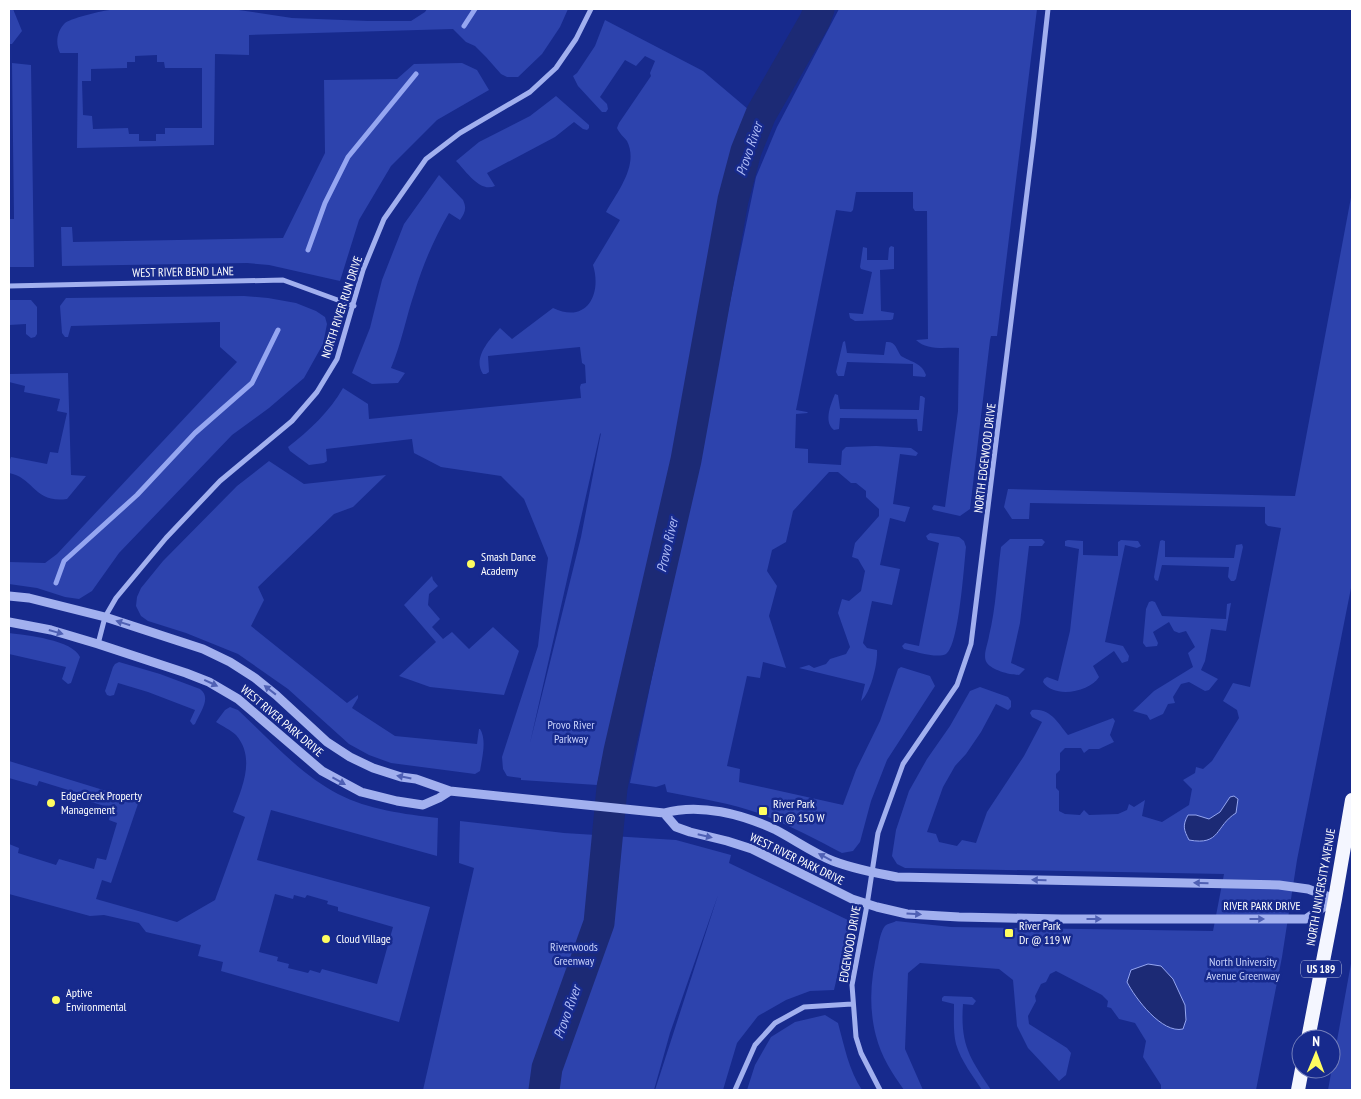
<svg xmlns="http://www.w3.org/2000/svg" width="1361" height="1099" font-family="'PT Sans Narrow',sans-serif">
  <rect width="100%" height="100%" fill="#172a8d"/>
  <path fill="#2d43ad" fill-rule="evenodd" d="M9 9H13L22 31 12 44H9Z
    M116 9H232L292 18 368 21H411L425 12 427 9H568L560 27 542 54 518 77H507L501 74 486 57 475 46 466 42 453 29 249 35V55L215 54 214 145 77 148 78 53H60C55 43 57 31 65 23 74 17 105 10 116 9ZM157 55V62H164L165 68H202V128H165V134H156V141H139V134H129L128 128 93 129 92 116 83 115 82 81H91V69L127 68V62H135V56Z
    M839 9H1037L997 336H991L990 340 970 509 960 516 933 510 932 508 934 505 945 507 958 411 959 348C945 347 927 351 916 340L928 339 927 211H915L913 208V192H856L853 210 851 212 836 210 796 410 807 412 808 413 796 414 795 448 808 449V463L841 465 842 451 846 447 876 446 911 448 918 453 916 456 900 454 893 504 910 507 905 522 890 518 880 565 900 569 892 605 872 601 863 643 867 648 877 650C878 662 871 693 861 701L865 684 799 668 809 665 814 668 826 664 830 659 846 654 850 647 838 613 842 599 849 601 861 591 865 571 858 559 852 557 855 543 879 516V509L866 497V491L856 483H851L838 472H829L793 511 786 542 772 550 767 571 777 586 769 616 786 668 763 662 760 678 747 676 727 766 740 769 739 782 843 805 856 770 880 721 898 669 901 667 930 676 935 686 887 760 871 801 860 842 853 851 842 853C816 839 789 825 761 814 731 803 698 798 667 792L665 784 656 787 630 783 756 177 777 127Z
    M605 20 703 71 749 110 734 144 721 197 672 459 597 785 521 780V778L507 776 503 769 502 757 538 646 548 558 524 499 501 476 441 467 414 453 412 439 326 449 327 461 324 463 309 465 290 451 288 447C309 431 330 411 343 388L368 404 369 419 581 398 580 387 581 384 586 383 585 365 582 363 580 347 488 356 489 372 486 374H483C472 358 490 339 500 328L512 339 553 308C587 324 602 294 593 265L620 220 606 212C618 191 639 165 627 141 624 137 619 133 617 128L619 123 651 76 650 73 655 61 645 56 636 66 625 60 600 97 607 104 608 109 606 112H602L578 86 573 76 577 73 595 46ZM601 433 581 537 530 743 600 434Z
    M12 63 31 65 34 267H9V219H14Z
    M462 63 477 70 489 90 437 120 391 166 359 220 340 281 269 265 247 263 62 266 61 227H72L73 242 283 238 325 153 324 80 397 79 414 64Z
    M556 96 589 125V128L587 130 583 129 574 122 555 137 487 173 495 186C480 193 466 171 456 161L479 142 530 116Z
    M439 175 463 200C467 208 465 213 460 220L449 213C435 237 423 264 415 291 406 317 402 342 391 368L405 373 398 383 372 384 352 373 370 328 382 280 404 224Z
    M1352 192V583L1297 860 1282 957 1256 1090H1161V1085L1143 1057 1146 1041 1135 1023 1119 1019 1111 1008 1107 1007 1108 1001 1102 995 1056 971 1050 974 1046 982 1041 984 1035 996 1036 1001 1028 1016 1029 1024 1067 1048 1071 1053 1066 1075 1059 1081 1028 1048 1017 1026 1013 980 999 969 920 963 908 973 905 1049 923 1090H904C892 1073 881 1056 876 1036 868 1005 871 977 878 948 879 941 881 931 885 926 888 923 893 923 896 921L951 927 1213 931 1224 874 905 868 897 864 892 856 896 830 909 791 927 759 950 726 970 691 980 687 1008 697 1011 701V707L1008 710 996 704 981 732 966 754 955 766 943 787 927 832 936 834 939 842 957 846 962 840 976 843 987 812 1024 756 1042 722 1032 717 1030 713 1032 710C1050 707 1058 723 1068 735L1113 718 1115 721 1110 735 1114 742 1099 749H1089L1084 753 1081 748H1065L1060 753V770L1056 774V788L1059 791V811L1065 814 1080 815 1084 810 1089 815 1118 814 1127 810 1129 804 1134 807 1145 800 1142 816 1162 822 1189 805 1192 789 1183 780 1195 773 1196 767 1203 769 1212 761 1239 718 1237 710 1223 701 1233 683 1250 687 1281 528 1268 526 1265 523V507L1030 503 1029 519H1012L1004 507 1008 489 1295 496Z
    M891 246 894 247V269L880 270 881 311 894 313 893 319 891 320 855 321 850 318 849 313 863 314 872 272 861 269 860 267 863 247 867 248V260H888L889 248Z
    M244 296 268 298 296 303 316 311 325 317 327 324 323 344 304 378 269 408 232 435 119 553 92 591 79 599 65 597 37 588 9 584V562L45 563 57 554 237 362 220 347V322L71 326 68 337H65L62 333 60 306 66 298Z
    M9 300H31L37 307V334L35 337 31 338 26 334V324L9 325Z
    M845 341 847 353 884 355 886 342C896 341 896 349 901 356 911 362 922 363 926 375L925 377 913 376V364L847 362 844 376H838L836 372 843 342Z
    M68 373 71 475 86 476 67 499C35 504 33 477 9 473V462L11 457 47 464 50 452 58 453 67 413 57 411 60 399 24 392 25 386 9 382V374Z
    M835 394 838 395 840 409 919 410 920 396H922L925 398 922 431H918L917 419 840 418 839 429 834 430C823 422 831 404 835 394Z
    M269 461 304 484 386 475 353 507 334 514 258 587 264 600 251 626 347 703 358 695V698L352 708 395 736 477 744 479 729H480C487 740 482 758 480 771L475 774 391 763 369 755 349 744 288 689 238 654 186 633 148 621 141 616 136 606 137 597 141 588 163 561 237 486Z
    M930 533 959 537 964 541 966 547C964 565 959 646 946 654 937 659 914 651 904 649L902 646 905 643 919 646 939 543 928 540 926 536Z
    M1010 539H1042L1045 542 1042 546H1029L1020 623 1011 663 1025 669 1019 675C1010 675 992 670 987 663 982 656 988 644 989 636 996 608 997 577 1001 547Z
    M1068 540 1083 541V555L1118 556V542L1121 540 1138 541 1141 546 1137 548 1125 545 1105 642 1123 646 1129 656 1128 661 1122 663 1114 651 1093 666 1099 677C1090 692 1054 699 1043 682L1044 679 1047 677 1058 681 1070 631 1079 549 1065 546V541Z
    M1162 540 1165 541V557L1234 558 1236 545 1242 544 1243 547 1236 579 1234 581H1231L1228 577 1229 567 1162 565 1158 581 1155 580 1154 577 1160 541Z
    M432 576 433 580 438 586 429 594 428 605 440 619 432 627 443 639 452 632 469 649 493 627 519 651 504 695 430 687 399 676 436 642 404 605Z
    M1152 601 1155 602 1162 616 1226 619 1227 604 1231 603 1226 631 1211 629 1205 661 1201 670 1218 679 1209 690 1205 691 1189 682 1181 684 1173 697 1175 703 1168 704 1163 714 1150 720 1147 715 1133 711 1154 691 1193 667 1188 653 1195 647 1186 631 1179 633 1174 631 1169 622 1153 632 1158 643 1157 646 1146 647 1143 643 1146 609 1149 602Z
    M9 633C26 635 73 640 80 657L71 683 68 684 62 679 66 667 9 654Z
    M119 662 160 674 200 689C212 698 200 712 195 724L193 725 190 721 195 710 148 692 118 683 114 695 110 696 107 695 105 691 113 667 115 664Z
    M230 707 238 710C268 738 301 775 338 794 369 810 404 814 438 818L437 856 271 810 257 860 430 907 399 1022 221 971 223 962 198 956 201 945 146 932 139 923 104 915 90 916 9 894V844L19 848 18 853 56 865 59 859 94 869 97 858 106 860 117 823 109 820 112 808 77 798 78 793 39 781 37 786 9 778V761L139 801 111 883 102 880 96 899 177 922 215 900 245 817 233 812C242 788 256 758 236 735 231 730 222 726 216 722L225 710ZM275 894 293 899 294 895 305 898 307 895 328 901 327 904 338 907V911L393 927 377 984 322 969 320 973 310 970 308 973 288 968 289 964 277 961 278 957 259 952Z
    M460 821 564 833 676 840 731 855 729 863 850 921 834 990 810 991 786 1000 758 1016 737 1043 723 1090H655L718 895 670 1033 654 1090H423L474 868 459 863Z
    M1352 958V1090H1328Z
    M944 996 972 997 976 1001 973 1005 963 1004C960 1045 970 1058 991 1090H982C973 1076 961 1061 956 1044 953 1032 954 1017 954 1004L942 1001V998Z
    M825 1015 838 1023C844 1045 849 1071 862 1090H747L755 1065 771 1037 795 1022Z"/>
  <path fill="#1c2a75" stroke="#95a6f1" d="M1234 796 1238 799 1236 813C1215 826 1221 846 1189 840 1184 830 1182 826 1188 815H1196L1209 819 1220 812 1230 797Z
    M1148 964 1161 966 1173 979 1185 1005 1186 1020 1183 1029C1162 1034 1135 998 1127 982L1131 970Z"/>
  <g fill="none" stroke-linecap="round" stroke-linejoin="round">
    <path stroke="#95a6f1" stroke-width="5" d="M464 26 475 9
      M308 250 325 203 348 157 416 74
      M56 583 64 561 137 495 195 433 252 383 278 330"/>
    <path stroke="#1c2a75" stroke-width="31" d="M544 1090 547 1068 599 923 612 788 619 751 686 460 733 200 746 151 761 114 815 20 819 9"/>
    <path stroke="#a2b0ef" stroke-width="5" d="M9 286 283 280 354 306
      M98 644 105 617 116 598 166 538 220 481 292 421 317 392 337 359 363 270 384 219 426 159 460 133 530 92 556 68 576 39 591 9
      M735 1090 755 1045 775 1023 804 1007 852 1004
      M880 1090 861 1053 856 1037 852 985 867 905 878 833 903 764 957 685 971 644 1034 136 1048 9"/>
    <path stroke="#a2b0ef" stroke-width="9" d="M9 596 29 598 105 617 203 649 230 662 255 678 276 695 327 742 350 757 373 768 401 777 416 779 450 791 664 813C700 803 742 814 776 830 795 840 813 853 833 861 854 869 875 873 897 877L1279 885 1308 889 1335 899
      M9 622 51 630 98 644 186 673 209 682 238 699 322 771 361 792 397 801 423 805 439 798 450 791
      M664 813 676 827 690 832 727 841 752 849 852 899 877 907 907 914 959 917 1061 919H1306L1335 899"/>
    <path stroke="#f4f6ff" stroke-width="14" d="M1308 1039 1335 899 1352 800
      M1298 1090 1302 1069"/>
  </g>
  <defs><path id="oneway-solid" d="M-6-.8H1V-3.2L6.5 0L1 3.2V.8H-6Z" transform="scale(1.25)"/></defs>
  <g fill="#4f60b4">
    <use href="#oneway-solid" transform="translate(123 623) rotate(-163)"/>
    <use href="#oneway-solid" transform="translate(56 632) rotate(16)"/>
    <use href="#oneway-solid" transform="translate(211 683) rotate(25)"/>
    <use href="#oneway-solid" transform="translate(270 690) rotate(-142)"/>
    <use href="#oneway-solid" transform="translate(404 777) rotate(-169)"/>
    <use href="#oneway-solid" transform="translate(339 781) rotate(29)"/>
    <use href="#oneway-solid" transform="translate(705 836) rotate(13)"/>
    <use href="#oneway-solid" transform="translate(825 857) rotate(-152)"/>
    <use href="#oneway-solid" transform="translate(1039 880) rotate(-179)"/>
    <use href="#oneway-solid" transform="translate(1201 883) rotate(-179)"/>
    <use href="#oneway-solid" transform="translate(914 914) rotate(4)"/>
    <use href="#oneway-solid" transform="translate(1094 919)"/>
    <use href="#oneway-solid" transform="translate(1257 919)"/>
  </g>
  <g fill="#fffd60" stroke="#172a8d" stroke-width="2">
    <circle cx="471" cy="564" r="5"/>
    <circle cx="51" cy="803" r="5"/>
    <rect x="758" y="806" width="10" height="10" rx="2.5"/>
    <rect x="1004" y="928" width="10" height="10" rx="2.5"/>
    <circle cx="326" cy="939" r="5"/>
    <circle cx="56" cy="1000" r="5"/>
  </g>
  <g text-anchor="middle" stroke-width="5" stroke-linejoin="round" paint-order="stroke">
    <rect fill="#172a8d" stroke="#b9bfdd" stroke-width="1" x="1301" y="960.5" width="40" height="17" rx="4"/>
    <g font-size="11" font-weight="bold" fill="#fff">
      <text x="1321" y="973">US 189</text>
    </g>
    <g font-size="12" fill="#fff" stroke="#172a8d">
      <text transform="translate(183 272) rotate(-1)" y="4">WEST RIVER BEND LANE</text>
      <text transform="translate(342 307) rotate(-72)" y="4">NORTH RIVER RUN DRIVE</text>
      <text transform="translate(985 458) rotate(-83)" y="4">NORTH EDGEWOOD DRIVE</text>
      <text transform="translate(282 721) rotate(40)" y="4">WEST RIVER PARK DRIVE</text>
      <text transform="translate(797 859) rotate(26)" y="4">WEST RIVER PARK DRIVE</text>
      <text transform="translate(1321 887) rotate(-80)" y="4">NORTH UNIVERSITY AVENUE</text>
      <text x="1262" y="910">RIVER PARK DRIVE</text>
      <text transform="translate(850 944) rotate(-80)" y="4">EDGEWOOD DRIVE</text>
    </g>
    <g font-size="12" fill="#fff" stroke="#172a8d" text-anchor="start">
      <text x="481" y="561">Smash Dance<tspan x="481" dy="14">Academy</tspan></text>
      <text x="61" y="800">EdgeCreek Property<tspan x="61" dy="14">Management</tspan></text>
      <text x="773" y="808">River Park<tspan x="773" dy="14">Dr @ 150 W</tspan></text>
      <text x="1019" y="930">River Park<tspan x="1019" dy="14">Dr @ 119 W</tspan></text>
      <text x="336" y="943">Cloud Village</text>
      <text x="66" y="997">Aptive<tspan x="66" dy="14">Environmental</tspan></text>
    </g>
    <g font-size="12" fill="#c8d1fb" stroke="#172a8d">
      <text x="571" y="729">Provo River<tspan x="571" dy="14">Parkway</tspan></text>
      <text x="574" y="951">Riverwoods<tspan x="574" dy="14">Greenway</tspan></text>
      <text x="1243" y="966">North University<tspan x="1243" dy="14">Avenue Greenway</tspan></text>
    </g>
    <g font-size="14" font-style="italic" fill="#aebbf6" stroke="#172a8d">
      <text transform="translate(749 149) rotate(-71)" y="5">Provo River</text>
      <text transform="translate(667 545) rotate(-77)" y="5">Provo River</text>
      <text transform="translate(567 1012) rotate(-70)" y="5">Provo River</text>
    </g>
  </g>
  <rect width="1361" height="1099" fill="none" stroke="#ffffff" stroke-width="20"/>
  <g transform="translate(1316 1054) rotate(1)"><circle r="24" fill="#172a8d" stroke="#747fbb"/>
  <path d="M0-4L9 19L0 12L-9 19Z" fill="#fffd60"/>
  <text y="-8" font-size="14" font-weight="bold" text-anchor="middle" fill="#ffffff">N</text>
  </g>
</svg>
